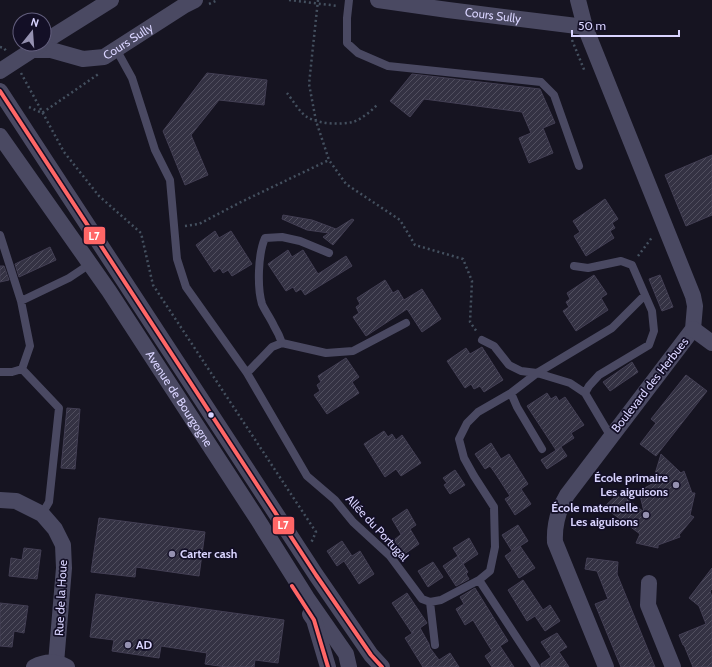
<svg xmlns="http://www.w3.org/2000/svg" width="712" height="667" font-family="Cabin,sans-serif">
  <defs>
    <pattern id="building-hatch" width="6" height="6" patternUnits="userSpaceOnUse"><rect width="6" height="6" fill="#343243"/><path d="M-1 1l2-2M0 6l6-6M5 7l2-2" fill="none" stroke="#514f5f"/></pattern>
  </defs>
  <rect width="100%" height="100%" fill="#161421"/>
  <path fill="url(#building-hatch)" stroke="#433f54" d="M207 73 267 80 264 105 219 100 191 135 208 175 185 185 163 131Z
    M412 74 540 89 555 123 543 128 553 153 529 163 519 138 531 133 522 112 424 99 410 117 390 101Z
    M712 155V215L686 226 665 175Z
    M605 199 618 219 612 223 615 228 610 231 614 238 586 256 574 236 580 232 573 221Z
    M283 215 312 220 336 229 352 219 354 220 333 245 323 237 329 233 307 230 282 219Z
    M215 231 219 238 231 231 252 264 232 276 228 270 223 273 220 268 214 272 196 245Z
    M50 247 56 260 19 277 15 264Z
    M288 250 292 257 303 250 318 274 346 256 352 266 305 295 301 289 296 292 293 287 286 291 268 264Z
    M0 266H4L9 280 0 282Z
    M594 275 607 294 601 298 608 310 576 331 563 311 569 307 566 302 570 299 567 293Z
    M660 275 673 307 662 311 649 279Z
    M385 280 393 293 398 290 404 300 422 289 441 319 422 332 407 309 366 336 353 317 359 313 356 307 360 304 357 298Z
    M482 347 503 380 484 392 480 386 474 389 471 384 465 388 447 361 466 348 470 354Z
    M346 358 359 377 352 382 359 393 327 414 314 395 320 391 317 385 321 382 318 376Z
    M632 362 638 372 610 391 603 382Z
    M686 375 707 391 656 456 640 444 656 423 651 419Z
    M547 393 551 399 556 396 559 401 565 397 584 425 571 433 574 438 556 450 527 406Z
    M67 408 80 409 75 469 61 468Z
    M384 431 388 437 392 434 396 440 402 435 421 463 401 476 396 469 385 477 364 444Z
    M491 443 501 459 509 454 528 484 521 489 531 504 515 515 505 499 510 496 495 473 490 466 485 469 475 454Z
    M561 447 567 456 547 469 541 460Z
    M661 454 681 473 684 471 692 493H695L690 515 694 517 679 535 680 537 658 545V548L636 543 640 534 604 507 619 493 644 512 639 491 652 484Z
    M455 470 465 485 450 494 444 485 447 483 443 478Z
    M407 509 416 525 410 529 419 544 403 555 394 540 404 532 401 534 392 519Z
    M99 518 205 532 199 576 136 567 135 577 91 572Z
    M518 525 528 541 514 550 520 546 535 568 519 578 505 556 512 551 502 535Z
    M469 538 478 554 463 564 453 548Z
    M342 541 352 556 360 551 374 574 359 584 344 561 337 566 327 551Z
    M24 548 41 550 37 579 9 576 11 558 22 560Z
    M458 556 468 572 466 574 469 579 456 586 443 566Z
    M587 558 618 562 617 574 655 667H621L595 604 608 599 597 571 585 569Z
    M433 562 443 577 428 587 418 571Z
    M712 568V589L710 591 712 597V667H693L684 645H683L679 635 706 624 699 606 689 598Z
    M523 580 543 610 550 605 560 621 545 631 535 616 527 621 508 590Z
    M475 588 508 641 500 646 514 667H492L485 656 493 650 492 651 473 620 465 625 456 609 464 604 460 597Z
    M407 593 427 623 420 628 429 644 430 648 439 660 450 653 459 667H423L405 638 414 632 412 633 392 603Z
    M96 594 284 620 278 663 255 660 254 667H226L205 664 207 653 161 646 159 658 112 651 114 640 90 637Z
    M0 603 28 606 24 633 14 631 12 647 0 646Z
    M557 633 567 647 559 652 569 667H541V664L551 657 541 642Z"/>
  <g fill="none" stroke-linecap="round" stroke-linejoin="round">
    <path stroke="#44505f" stroke-width="2.5" stroke-dasharray="2 3" stroke-linecap="butt" d="M289 0 338 6
      M318 0 309 84 316 121 329 160 346 184 400 220 415 245 463 259 472 281 470 322 477 332
      M209 4 218 0
      M572 40 585 72
      M0 47 4 48 6 51
      M21 73 64 152 99 196 141 233 153 285 316 532 311 543
      M287 93C292 99 300 113 307 117 319 124 339 125 353 122 362 119 371 111 378 104
      M29 107 42 113 100 73
      M185 226 199 224 241 202 329 160
      M638 256 653 236"/>
    <path stroke="#4a4962" stroke-width="8" d="M349 0 347 18V43L358 53 388 66 541 82 554 95 579 166
      M116 49 132 78 155 150 170 180 177 259 186 287 247 373 307 476 335 500 353 522 390 556 422 599 430 602 441 600 479 580 490 571 495 547 494 507 474 476 464 458 459 439 467 423 478 412 511 393 537 373 612 328 645 295
      M0 235 21 301 30 346 22 369 12 372H0
      M574 266 588 268 621 261 632 265 652 311 654 331 649 345 599 375 589 386 585 393 611 437
      M21 301 69 278 84 268
      M482 340 494 346 509 365 521 371 537 373 570 383 585 393
      M282 343C280 337 277 331 274 326 271 319 265 311 262 304 257 287 258 254 265 238L282 237 300 241 329 253
      M22 369 59 408 49 502 42 514
      M247 373 272 347 282 343 326 353 353 351 406 323
      M511 393 517 407 542 449
      M479 580 536 667
      M430 602 435 645"/>
    <g stroke="#4a4962" stroke-width="16">
      <path id="s1" d="M378 0 448 10 585 27"/>
      <path d="M578 0 585 27 693 296 695 306 693 329 567 495C558 510 554 524 555 542L606 667"/>
      <path d="M44 42 111 0"/>
      <path id="s2" d="M32 50H51L83 59 104 57 185 5 195 0"/>
      <path d="M0 71 40 45"/>
      <path d="M0 91 316 575 371 655 382 667"/>
      <path id="s3" d="M0 136 109 291 258 520 307 598 346 654 349 667"/>
      <path d="M693 329 712 343"/>
      <path d="M0 500 16 501 42 514 55 529 63 545 64 568 56 663"/>
      <path d="M649 583 648 605 673 667"/>
      <path d="M310 614 314 620 328 667"/>
      <path d="M34 667C45 661 56 661 67 667"/>
    </g>
    <g stroke="#130f26" stroke-width="7">
      <path id="bus-1" d="M0 91 316 575 371 655 382 667
        M292 586 314 620 328 667"/>
    </g>
    <use href="#bus-1" stroke="#f66" stroke-width="4"/>
  </g>
  <circle fill="#d9d4ff" stroke="#130f26" stroke-width="1.5" cx="211" cy="415" r="3.5"/>
  <g fill="#9591b1" stroke="#130f26" stroke-width="1.5">
    <circle cx="676" cy="485" r="4"/>
    <circle cx="646" cy="515" r="4"/>
    <circle cx="172" cy="554" r="4"/>
    <circle cx="128" cy="645" r="4"/>
  </g>
  <g text-anchor="middle" stroke-width="3.5" stroke-linejoin="round" paint-order="stroke">
    <g font-size="12" fill="#d9d4ff" stroke="#130f26">
      <text dy="4" stroke="none"><textPath href="#s1" startOffset="116">Cours Sully</textPath></text>
      <text dy="4" stroke="none"><textPath href="#s2" startOffset="102">Cours Sully</textPath></text>
      <text transform="translate(650 385) rotate(-52)" y="4">Boulevard des Herbues</text>
      <text dy="4" stroke="none"><textPath href="#s3" startOffset="318">Avenue de Bourgogne</textPath></text>
      <text transform="translate(377 528) rotate(47)" y="4">Allée du Portugal</text>
      <text transform="translate(61 598) rotate(-87)" y="4">Rue de la Houe</text>
    </g>
    <g font-size="12" font-weight="bold" fill="#d9d4ff" stroke="#130f26" text-anchor="end">
      <text x="668" y="482">École primaire<tspan x="668" dy="14">Les aiguisons</tspan></text>
      <text x="638" y="512">École maternelle<tspan x="638" dy="14">Les aiguisons</tspan></text>
      <text x="180" y="558" text-anchor="start">Carter cash</text>
      <text x="136" y="649" text-anchor="start">AD</text>
    </g>
  </g>
  <g stroke="#130f26" stroke-width="1.5">
    <rect x="83" y="226" width="23" height="19" rx="4" fill="#f66"/>
    <rect x="272" y="516" width="23" height="19" rx="4" fill="#f66"/>
  </g>
  <g font-size="11" text-anchor="middle" font-weight="bold" fill="#fff">
    <text x="94" y="240">L7</text>
    <text x="283" y="529">L7</text>
  </g>
  <g transform="translate(32 32) rotate(17)"><circle r="19" fill="#130f26" stroke="#625e7d"/>
  <path d="M0-3L7 15L0 10L-7 15Z" fill="#9591b1"/>
  <text y="-6" font-size="11" font-weight="bold" text-anchor="middle" fill="#d9d4ff">N</text>
  </g>
  <path d="M572 30v6h107v-6" fill="none" stroke="#d9d4ff" stroke-width="2"/>
  <text x="578" y="30" font-size="12" fill="#d9d4ff" stroke="#130f26" stroke-width="3" paint-order="stroke">50 m</text>
</svg>
